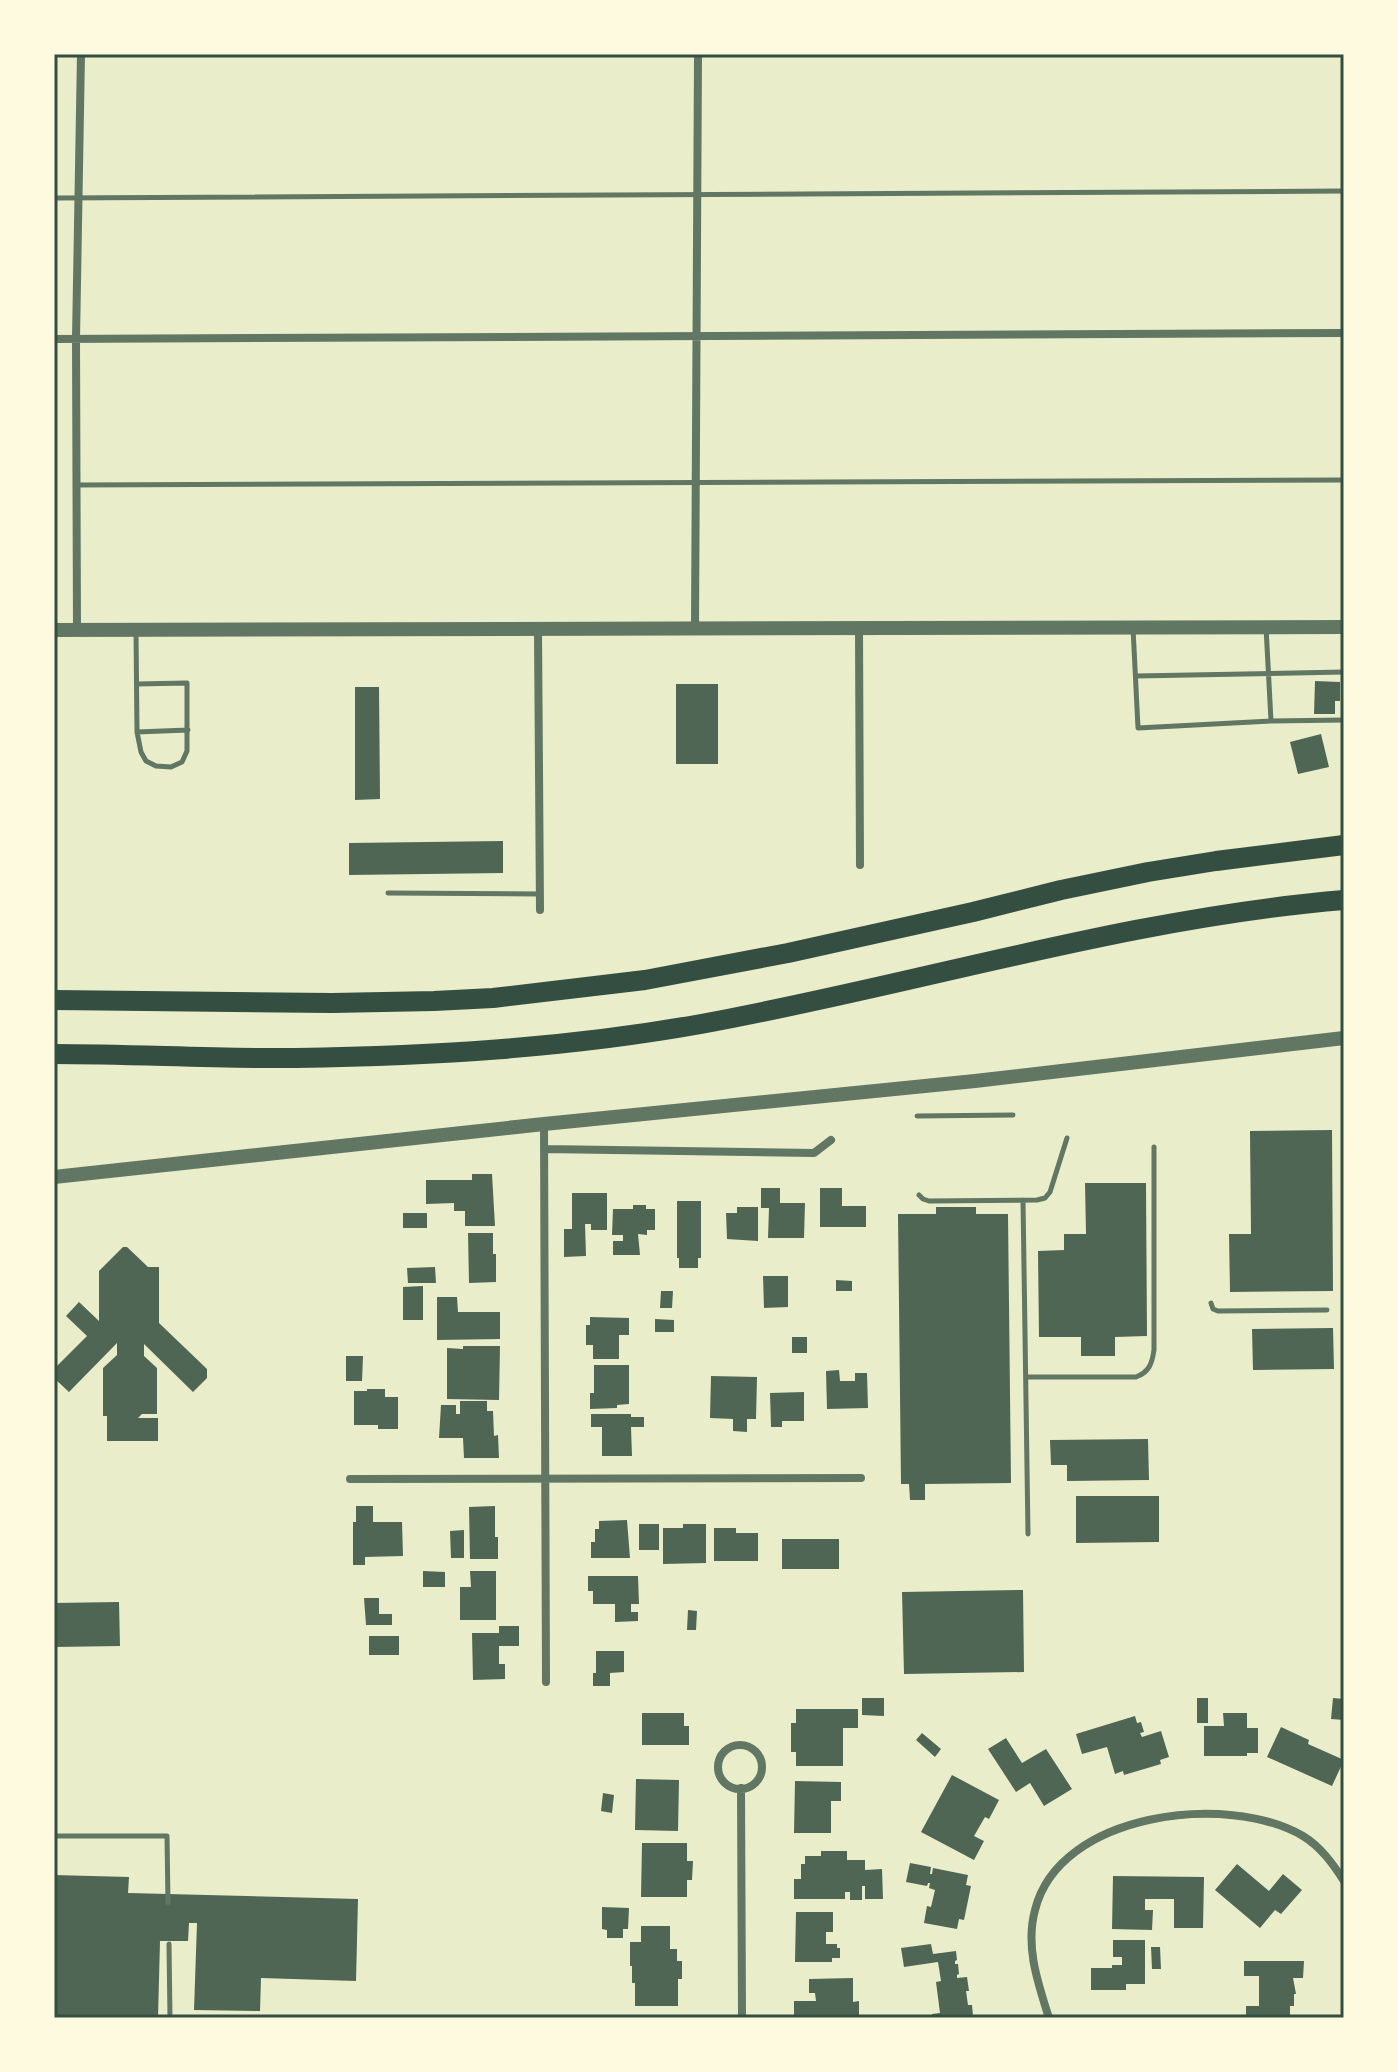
<svg xmlns="http://www.w3.org/2000/svg" width="1398" height="2072" font-family="Montserrat,sans-serif">
  <rect width="100%" height="100%" fill="#e9edc9"/>
  <path fill="#4f6655" d="M1315 681 1340 682V701H1335V714H1314Z
    M676 684H718V764H676Z
    M355 687H379L380 799 355 800Z
    M1321 734 1329 767 1298 774 1290 742Z
    M503 841V873L349 875V843Z
    M1332 1130 1333 1291 1230 1292 1229 1234H1251L1250 1131Z
    M472 1174H492L495 1226H465V1211H454V1203L426 1204V1180H472Z
    M1085 1183H1146L1147 1336 1115 1337V1356H1081V1337H1039L1038 1251 1064 1250V1234H1086Z
    M761 1188H780V1203H805L804 1238H768L769 1208H761Z
    M820 1188H842V1206H866V1227H820Z
    M572 1193H607V1230H591V1224H585L586 1256 564 1257V1229H572Z
    M677 1201H701V1258H698V1268H679V1258H677Z
    M633 1205H646V1209H655V1230H647V1235L638 1234 640 1255H613V1241H623V1235H612L613 1209H633Z
    M737 1207H758V1241L727 1239 726 1213H737Z
    M936 1207H976V1214H1008L1011 1483 925 1484V1500H910L909 1484H901L898 1214H936Z
    M403 1213H427V1228H403Z
    M468 1233H493V1254H496V1282L469 1283Z
    M123 1247H127L148 1267H159V1323L207 1369V1378L193 1392 144 1344V1356L157 1368V1414H142L138 1418H158V1441H107V1416H103V1368L117 1355V1343L69 1392 54 1378V1369L87 1336 66 1316 79 1302 99 1321V1271Z
    M435 1267 436 1283H408L407 1268Z
    M763 1276H788V1307L764 1308Z
    M836 1280 852 1281V1291H836Z
    M423 1286V1320H403V1287Z
    M661 1291H673L672 1308H660Z
    M437 1297H457L458 1312H500V1339L437 1340Z
    M590 1317 629 1318V1335H619V1359H593V1345H586V1325H590Z
    M655 1319 674 1320V1332H655Z
    M1333 1328 1334 1369 1253 1370 1252 1329Z
    M792 1337H807V1353H792Z
    M463 1346H500L499 1400 447 1399V1348L463 1349Z
    M346 1356H363L362 1381H346Z
    M594 1365H629V1404L617 1405V1408L590 1409V1393H594Z
    M839 1370 840 1381H855V1373H867L868 1408 827 1409 826 1371Z
    M711 1376 757 1377 756 1419H747V1432L733 1431V1419L710 1418Z
    M367 1389H385V1397H398V1429H378V1425H354V1391H367Z
    M804 1392V1421H782V1427H771L770 1393Z
    M460 1401H487V1411H493L494 1436 498 1435 499 1458H464L463 1438H439L441 1405H456V1414H460Z
    M591 1414H631V1417H644V1427H631L632 1456H602V1427H591Z
    M1148 1439 1149 1480 1067 1481V1465H1051L1050 1440Z
    M1076 1496H1159V1542L1076 1543Z
    M356 1506H373V1522H402L403 1556 365 1557V1565H353V1522H356Z
    M495 1506V1537H498V1559H470L469 1507Z
    M627 1520 630 1558H591V1542H595V1529H599V1521Z
    M639 1524H659V1550H639Z
    M683 1524H706V1563L663 1564V1528H683Z
    M714 1528H736V1533H758V1561H714Z
    M464 1530V1558H451L450 1531Z
    M782 1539H839V1569H782Z
    M423 1571 445 1572V1587H423Z
    M470 1571H496V1620H460V1587H471Z
    M588 1576H638L639 1604H631V1612H638V1621L615 1622V1604H593V1591H588Z
    M1023 1590 1024 1672 904 1674 902 1592Z
    M364 1598H379V1614H392V1625H366Z
    M119 1602 120 1646 54 1647V1603Z
    M688 1610 697 1611 696 1630H687Z
    M499 1626H519V1646H499V1664H505V1679L473 1680 472 1633H499Z
    M369 1636H399V1655H369Z
    M596 1651H624V1672L610 1673V1686H593V1673H596Z
    M862 1698H884V1716L862 1715Z
    M1197 1698H1208V1723H1197Z
    M1333 1698 1344 1699V1720L1331 1719Z
    M796 1709H858V1728H843V1766H796V1752H791V1723H796Z
    M642 1713H684V1726H689V1745H642Z
    M1223 1713H1247V1728H1258V1753H1247V1756H1204V1726H1224Z
    M1135 1716 1137 1723 1141 1722 1144 1732 1140 1733 1142 1737 1161 1731 1169 1757 1160 1760 1161 1764 1124 1775 1123 1771 1115 1774 1107 1747 1082 1754 1076 1734Z
    M1281 1727 1309 1740 1308 1744 1344 1760 1332 1786 1267 1757Z
    M922 1733 941 1749 935 1757 916 1740Z
    M1006 1738 1022 1763 1046 1749 1072 1789 1044 1806 1030 1783 1016 1792 988 1749Z
    M952 1775 999 1800 989 1819 985 1817 974 1836 984 1841 974 1860 921 1832Z
    M636 1779 679 1780 678 1831 635 1830Z
    M795 1781 841 1782V1801H831V1833H794Z
    M603 1793 614 1795 612 1813 601 1811Z
    M642 1843H687V1861H693L692 1880H687V1897H641Z
    M821 1851H847V1860H865V1870L882 1869 883 1899H865V1886H862V1900H850V1892H845V1899H794V1879H801V1864H805V1856H821Z
    M910 1863 931 1867 930 1874H932L933 1868 968 1875 966 1885 971 1886 964 1920 959 1919 957 1929 924 1923 927 1906 931 1907 935 1890 929 1888 930 1883H928L927 1886 906 1882Z
    M1237 1864 1269 1891 1283 1874 1302 1890 1281 1914 1275 1910 1260 1928 1215 1890Z
    M54 1875 129 1877 128 1893 358 1899 356 1981 261 1978 260 2011 194 2010 197 1923H189L188 1941H160L158 2018H54Z
    M1113 1876 1204 1877 1203 1928H1174V1899H1145V1910H1153L1152 1930 1112 1929Z
    M602 1907 629 1908 628 1929H623V1938H607V1930L602 1929Z
    M796 1912H833V1932H826V1944H837V1948H840V1958H832V1962H795Z
    M641 1926H670V1949H677V1961H682V1979H678V2006H635V1983H632V1966H630V1942H641Z
    M1113 1940H1145V1984H1126V1990H1091V1968H1112V1965H1122V1957H1113Z
    M931 1944 933 1954 956 1951 957 1960 955 1961V1964H958L959 1974 957 1975V1978L967 1977 969 1991H966L968 2005H972L973 2016H967L968 2018H932V2014L940 2013 936 1982 941 1981 938 1962 904 1967 901 1948Z
    M1151 1947H1160L1161 1969H1152Z
    M1244 1961H1304L1303 1978H1293L1296 1994H1294V2006H1290V2018H1246V2006H1259V1976H1244Z
    M853 1978V2002L859 2001V2018H794V2001H816L815 1993H809V1979Z"/>
  <g fill="none" stroke-linecap="round" stroke-linejoin="round">
    <path stroke="#617663" stroke-width="5" d="M54 198 1344 191
      M77 485 1344 480
      M1133 628 1138 728 1271 721 1266 627
      M136 631 137 732 141 752 146 761 156 766 171 767 182 762 187 751V683L137 684
      M1136 676 1344 672
      M1271 721 1344 720
      M137 732 188 730
      M388 893 540 894
      M917 1116 1013 1115
      M919 1195 923 1199 929 1201 1037 1200 1045 1198 1050 1192 1067 1138
      M1023 1200 1028 1534
      M1211 1303 1213 1309 1218 1311 1327 1310
      M1026 1377H1136C1149 1372 1152 1364 1154 1350V1147
      M54 1836H167L168 1903
      M169 1944 170 2018"/>
    <path stroke="#617663" stroke-width="8" d="M54 339 1344 333
      M695 629 698 54
      M859 629 860 865
      M77 630 76 339 81 54
      M538 630 540 910
      M544 1124 546 1682
      M545 1149 814 1153 831 1140
      M350 1479 861 1478
      M718 1767a22 22 0 1 1 44 0a22 22 0 1 1-44 0Z
      M741 1788 742 2018
      M1049 2018C1038 1983 1025 1947 1035 1910 1059 1812 1228 1792 1303 1836 1321 1847 1333 1864 1344 1881"/>
    <path stroke="#617663" stroke-width="14" d="M54 630 1344 627
      M54 1177 544 1124 975 1081 1344 1038"/>
    <path stroke="#344e41" stroke-width="20" d="M54 1000 332 1003 434 1001 493 998 645 980 788 953 973 912 1061 890 1148 872 1216 861 1344 845
      M54 1054C135 1054 216 1059 296 1058 432 1056 567 1048 701 1024 915 985 1127 918 1344 900"/>
  </g>
  <rect width="1398" height="2072" fill="none" stroke="#fefae0" stroke-width="112"/>
  <rect x="56" y="56" width="1286" height="1960" fill="none" stroke="#344e41" stroke-width="3"/>
</svg>
